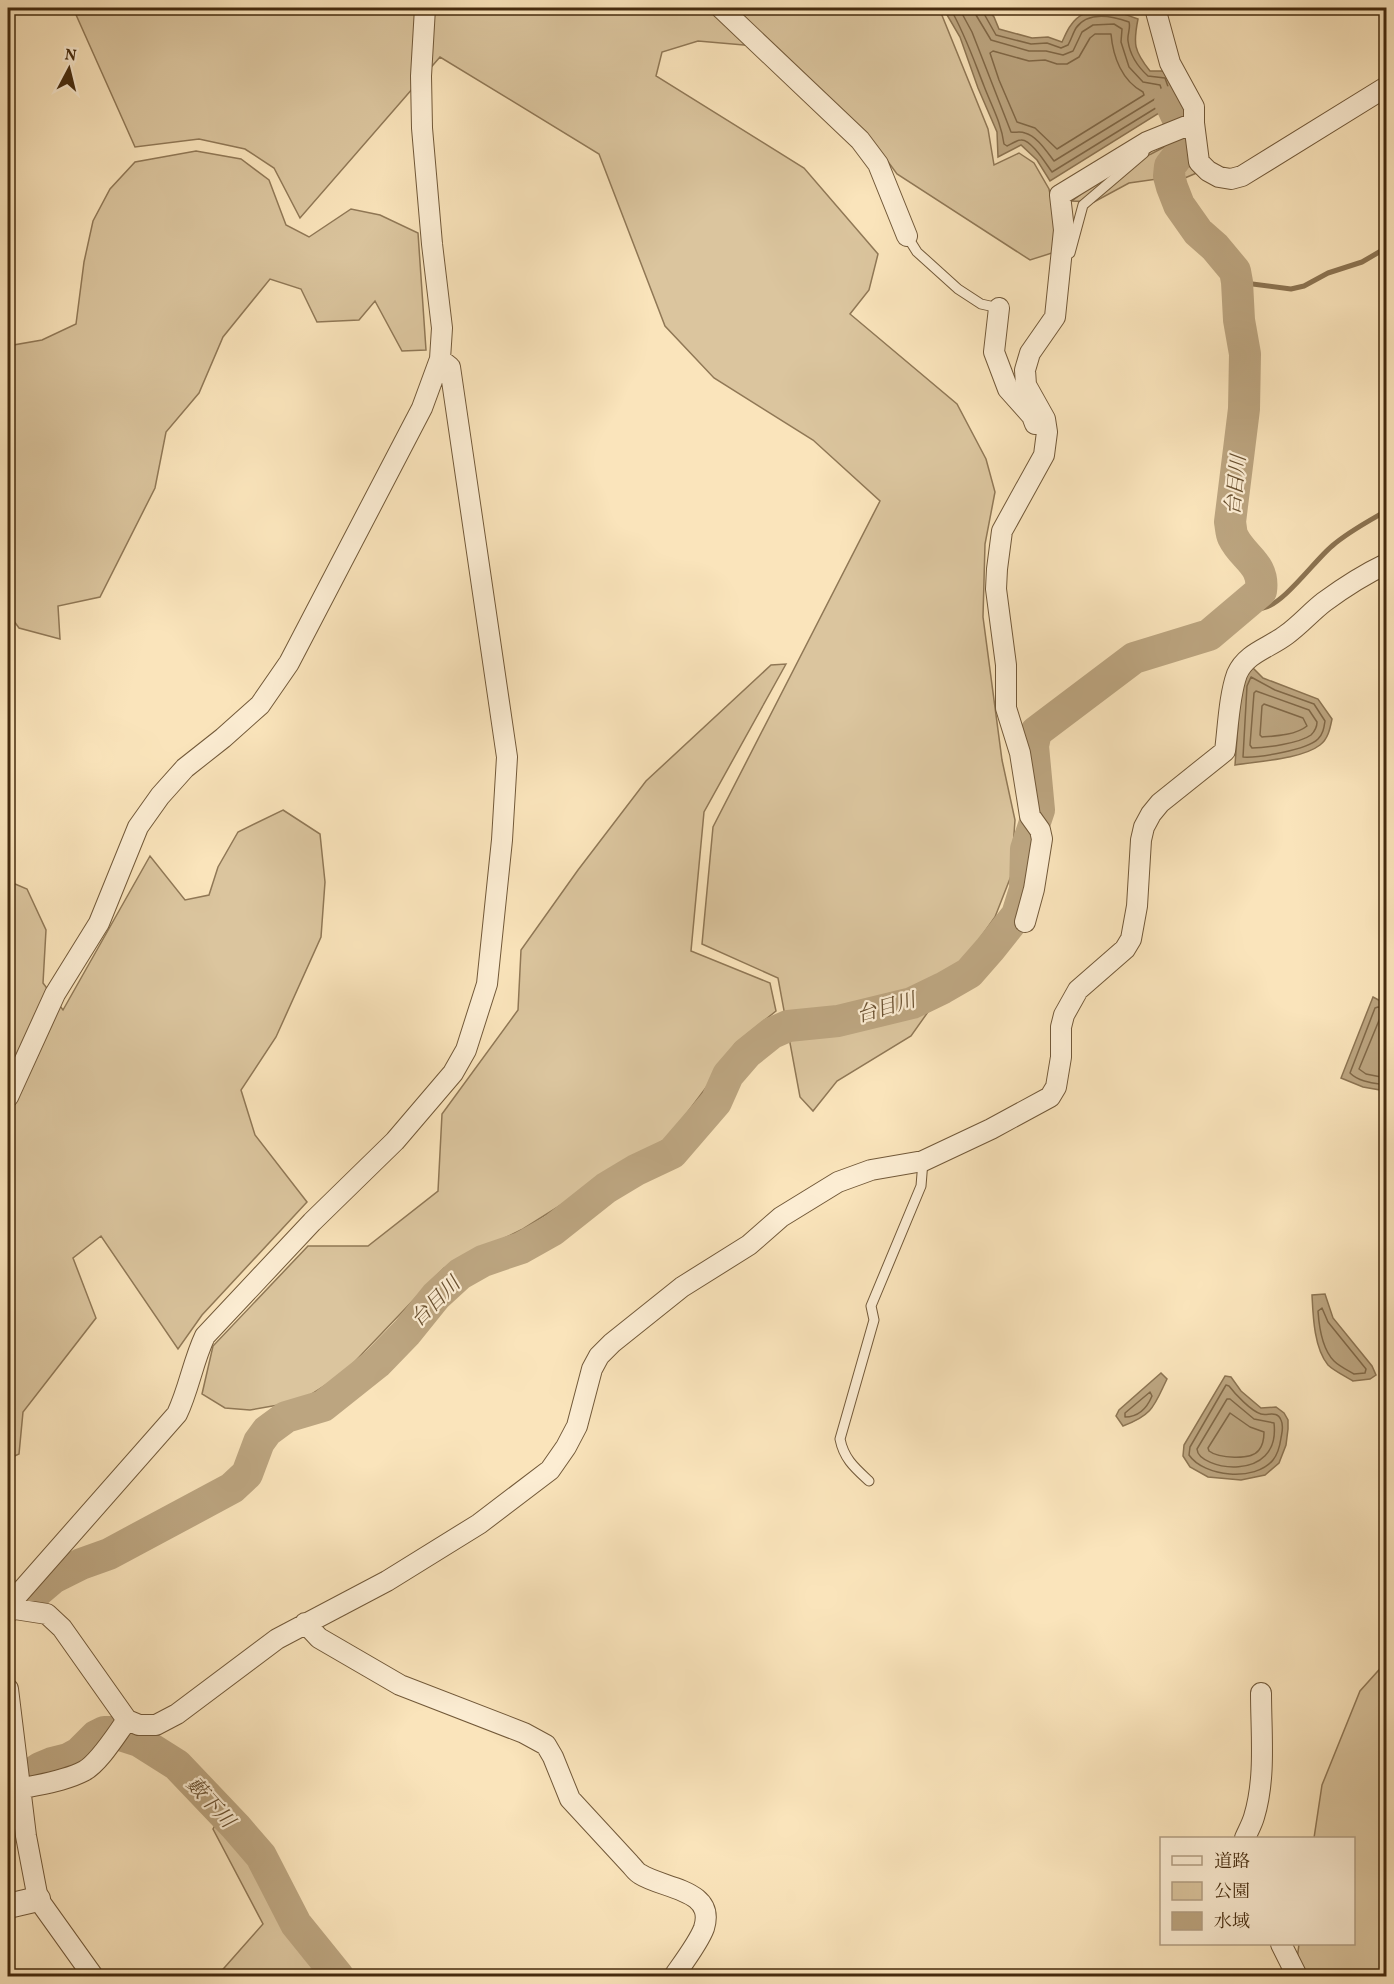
<svg xmlns="http://www.w3.org/2000/svg" width="1394" height="1984" font-family="Vollkorn,'Noto Serif JP',serif">
  <rect width="100%" height="100%" fill="#fae4bb"/>
  <filter id="stains"><feTurbulence type="fractalNoise" baseFrequency=".00333" numOctaves="4"/><feColorMatrix values="0 0 0 0 .2 0 0 0 0 .09 0 0 0 0 .02 0 0 0 .5 -.17"/></filter>
  <radialGradient id="worn" r=".72"><stop offset=".6" stop-color="#630" stop-opacity="0"/><stop offset="1" stop-color="#630" stop-opacity=".3"/></radialGradient>
  <path fill="#dbc59e" stroke="#907856" stroke-width="1.5" d="M73 8H939L988 129 994 165 1019 153 1034 163 1049 189 1058 230 1052 253 1030 260 897 174 875 144 777 48 698 41 662 52 656 76 804 168 878 254 869 290 850 314 957 404 986 459 995 492 985 544 983 617 1002 760 1015 820 1011 876 995 917 911 1036 837 1081 813 1111 800 1097 778 978 702 944 713 827 880 501 813 440 714 378 665 326 599 154 440 57 300 218 274 168 245 149 199 139 135 147Z
    M1190 136 1199 172 1166 186 1164 178 1129 183 1094 202 1072 201 1111 171 1151 154 1181 138Z
    M196 151 241 159 269 180 286 225 309 237 351 209 380 215 418 233 426 350 402 351 375 301 359 320 317 322 301 289 270 279 223 337 199 393 166 432 155 488 100 597 58 606 60 639 19 628 8 613V346L42 340 76 324 84 262 93 221 110 189 135 162Z
    M786 664 704 812 691 951 770 983 776 1011 735 1044 714 1077 669 1137 523 1229 444 1268 343 1374 301 1401 250 1410 225 1408 202 1394 213 1346 308 1246H368L438 1191 442 1114 518 1010 521 950 578 870 646 781 771 665Z
    M283 810 320 834 325 882 321 937 276 1037 241 1090 255 1135 307 1202 202 1315 178 1349 101 1236 73 1258 96 1318 23 1412 19 1454 8 1459V881L27 889 46 930 43 983 63 1010 150 856 185 900 209 895 218 867 238 832Z
    M1386 1662V1976H1295L1299 1944H1354V1838H1314L1322 1785 1360 1691Z
    M218 1820 252 1858 265 1884 309 1956 331 1976H217L263 1924 213 1829Z"/>
  <path fill="#bca580" stroke="#8c7452" stroke-width="1.5" d="M943 8H987L994 17 999 29 1032 38 1048 37 1062 42C1065 36 1067 30 1071 25 1087 2 1117 11 1138 19 1133 44 1134 51 1150 71H1170L1180 100 1050 181 1037 160 1021 145 998 157 997 132 978 88 960 37Z
    M1251 666 1263 678 1318 699 1332 719C1330 729 1328 739 1320 745 1302 759 1259 761 1235 765L1241 684Z
    M1373 997 1386 1004V1091L1363 1087 1341 1078Z
    M1325 1294 1333 1318 1372 1366 1376 1375 1370 1379 1353 1381C1345 1376 1334 1371 1328 1365 1314 1348 1313 1316 1312 1295Z
    M1161 1373 1167 1379C1154 1406 1153 1415 1123 1426L1116 1416 1119 1410Z
    M1225 1376 1231 1377 1241 1391 1261 1408 1276 1407 1284 1413 1288 1420V1429L1286 1445 1279 1463 1265 1475 1241 1480 1208 1477 1190 1467 1183 1456 1184 1445Z"/>
  <g fill="none" stroke-linecap="round" stroke-linejoin="round">
    <path stroke="#806847" stroke-width="1.5" d="M950 8C965 34 973 58 984 86 992 107 1001 122 1004 144L1007 146C1011 144 1017 140 1021 140 1031 139 1046 164 1052 172L1172 98 1165 78 1148 76C1138 67 1130 55 1128 41 1127 34 1131 28 1129 22 1112 16 1088 11 1076 28 1073 33 1071 40 1068 45L1061 48 1047 43 1031 44 996 35 983 12V8
      M959 8 972 32 1011 132C1015 133 1020 131 1025 133 1037 136 1047 152 1054 161L1163 94 1160 85 1143 82 1129 67 1121 42 1122 29 1114 24 1093 25 1082 32 1073 51 1063 55 1046 51H1029L991 40 976 15 975 8
      M1095 34H1111C1113 57 1122 81 1143 92L1144 95 1057 149 1035 128 1017 122 999 80 990 53 993 51 1029 61 1045 60 1057 64H1067L1079 57 1090 38Z
      M1251 677 1275 690 1314 704 1325 721C1324 728 1323 734 1318 739 1307 750 1258 758 1243 757L1247 686Z
      M1256 691 1309 710 1317 722C1317 727 1315 731 1311 735 1300 743 1266 748 1252 748L1250 745 1254 693Z
      M1264 704 1303 718 1307 726C1296 735 1276 736 1262 737L1260 735 1262 706Z
      M1386 1009 1378 1007 1375 1008 1350 1073C1359 1082 1373 1083 1386 1085
      M1386 1016 1380 1018 1359 1069 1366 1074 1386 1078
      M1322 1308 1328 1322 1366 1369 1365 1373 1354 1374C1347 1370 1339 1366 1334 1361 1322 1349 1319 1326 1318 1311Z
      M1226 1385 1229 1386C1235 1394 1251 1411 1261 1414 1268 1416 1277 1410 1281 1420 1284 1426 1282 1432 1281 1438 1280 1445 1277 1455 1273 1460 1255 1482 1204 1477 1189 1455L1190 1447Z
      M1150 1392 1152 1396C1147 1408 1138 1417 1125 1417V1413Z
      M1227 1399H1230L1254 1419 1274 1423C1281 1484 1198 1470 1197 1449Z
      M1230 1413 1250 1427 1264 1432C1264 1438 1263 1445 1259 1450 1251 1461 1218 1458 1209 1451L1208 1448Z"/>
    <path stroke="#8c7452" stroke-width="5" d="M1237 282 1291 289 1304 286 1328 273 1362 262 1386 248
      M1244 605C1250 607 1256 609 1263 608 1283 605 1315 560 1332 546 1348 532 1367 522 1386 511"/>
    <path stroke="#bca580" stroke-width="32" d="M1170 102 1177 117
      M27 1600 53 1578 81 1564 109 1554 232 1488 247 1474 259 1442 267 1431 286 1417 323 1406 377 1363 407 1332 436 1296 460 1274 483 1261 521 1248 553 1230 606 1188 636 1170 672 1153 716 1102 728 1075 747 1053 772 1033 788 1026 838 1021 912 1003 943 988 969 973 990 949 1017 915 1025 889 1026 849 1039 810 1033 746 1036 732 1134 658 1209 635 1261 591C1265 564 1243 558 1233 537 1231 533 1231 527 1230 522L1244 409 1245 354 1239 320 1237 282 1235 271 1215 247 1198 232 1179 205 1172 187 1169 176 1170 166 1184 148 1185 139
      M31 1774 40 1768 52 1763 68 1759 79 1753 96 1736 104 1732H111L139 1741 177 1765 236 1827 261 1856 296 1924 338 1976
      M8 1790H10"/>
    <g stroke="#725939" stroke-width="11">
      <path id="service" d="M907 236 917 252 958 289 981 304 999 308
        M1070 253 1083 205 1144 153
        M869 1481C855 1468 844 1459 840 1439L874 1320 871 1306 921 1186 923 1161"/>
    </g>
    <g stroke="#725939" stroke-width="22">
      <path id="minor" d="M721 8 860 140 878 164 907 236
        M1155 8 1170 63 1194 107V123L1199 162 1208 171 1219 177 1231 179 1242 176 1386 87
        M999 308 994 352 1008 389 1032 416 1035 424
        M1025 922 1034 889 1042 839 1040 830 1030 816 1020 753 1006 708V665L996 589 997 569 1002 531 1044 455 1047 432 1045 419 1026 385 1025 370 1030 353 1055 317 1064 230 1060 195 1147 142 1194 123
        M8 1097 55 994 99 923 138 827 160 796 185 768 223 738 260 705 289 663 422 408 440 359 442 328 432 244 422 128 421 76 425 8
        M8 1606 177 1414C189 1389 193 1361 205 1336L312 1222 395 1141 453 1073 466 1050 487 984 502 840 507 757 450 367 440 359
        M8 1612 15 1609 47 1614 62 1628 127 1720 139 1725H156L177 1714 277 1639 387 1581 479 1524 550 1470 566 1447 577 1426 592 1369 599 1356 612 1343 682 1287 749 1245 781 1217 838 1182 871 1170 923 1161 991 1129 1050 1097 1056 1087 1061 1057V1027L1064 1015 1078 990 1125 949 1131 939 1137 906 1141 840 1144 827 1151 814 1160 803 1225 751C1228 728 1229 696 1237 674 1246 653 1269 648 1286 635 1300 625 1311 612 1324 602 1343 588 1365 574 1386 564
        M305 1623 319 1638 400 1685 524 1733 546 1745 553 1757 570 1799 630 1864C633 1867 636 1872 640 1874 663 1889 716 1889 704 1928 699 1942 683 1963 674 1976
        M8 1689 26 1836 38 1899 93 1976
        M20 1789C41 1784 65 1781 84 1771 99 1763 116 1735 127 1720
        M1245 1838C1248 1831 1252 1824 1254 1817 1266 1778 1261 1733 1261 1693
        M1281 1944 1297 1976"/>
    </g>
    <g stroke="#725939" stroke-width="26">
      <path id="tertiary" d="M8 1906 38 1899"/>
    </g>
    <use href="#service" stroke="#fcedd3" stroke-width="9"/>
    <use href="#minor" stroke="#fcedd3" stroke-width="20"/>
    <use href="#tertiary" stroke="#fcedd3" stroke-width="24"/>
  </g>
  <g text-anchor="middle" stroke-width="4.5" stroke-linejoin="round" paint-order="stroke">
    <g font-size="20" font-style="italic" fill="#695030" stroke="#fcedd3">
      <text transform="translate(1235 485) rotate(-84)" y="7">台目川</text>
      <text transform="translate(886 1007) rotate(-16)" y="7">台目川</text>
      <text transform="translate(435 1301) rotate(-45)" y="7">台目川</text>
      <text transform="translate(211 1802) rotate(48)" y="7">藪下川</text>
    </g>
  </g>
  <rect width="1394" height="1984" fill="none" stroke="#fae4bb" stroke-width="30"/>
  <rect x="9" y="9" width="1376" height="1966" fill="none" stroke="#452b0e" stroke-width="3"/>
  <rect x="15" y="15" width="1364" height="1954" fill="none" stroke="#452b0e" stroke-width="1.5"/>
  <rect x="1160" y="1837" width="195" height="108" fill="#fcedd3" stroke="#b39f84" stroke-width="1.5"/>
  <rect x="1172" y="1856" width="30" height="9" fill="#fcedd3" stroke="#b39f84" stroke-width="1.5"/>
  <text x="1214" y="1867" font-size="18" fill="#452b0e">道路</text>
  <rect x="1172" y="1882" width="30" height="18" fill="#dbc59e" stroke="#b39f84" stroke-width="1.5"/>
  <text x="1214" y="1897" font-size="18" fill="#452b0e">公園</text>
  <rect x="1172" y="1912" width="30" height="18" fill="#bca580" stroke="#b39f84" stroke-width="1.5"/>
  <text x="1214" y="1927" font-size="18" fill="#452b0e">水域</text>
  <g transform="translate(69 69) rotate(7)" stroke="#fcedd3" stroke-width="4.5" paint-order="stroke">
  <path d="M0-4.5L10 22L0 15L-10 22Z" fill="#452b0e"/>
  <text y="-9" font-size="16" font-weight="bold" text-anchor="middle" fill="#452b0e">N</text>
  </g>
  <rect width="100%" height="100%" filter="url(#stains)"/>
  <rect width="100%" height="100%" fill="url(#worn)"/>
</svg>
